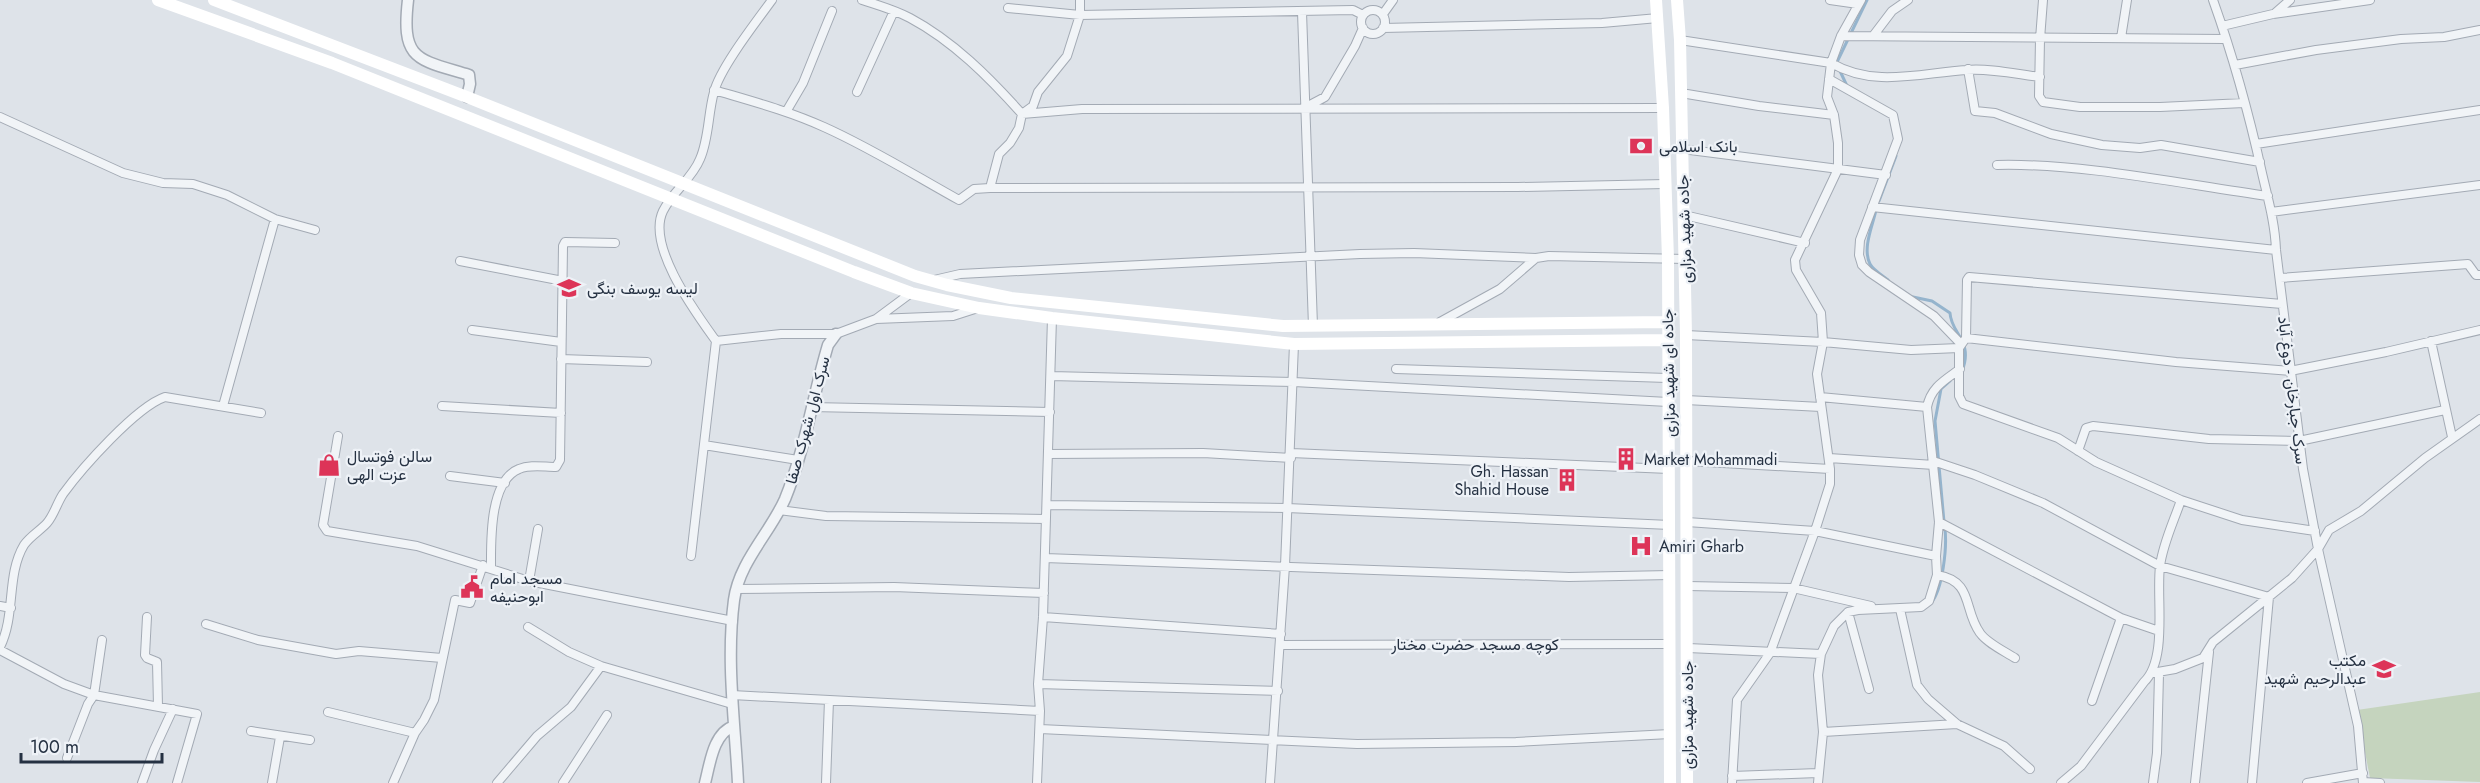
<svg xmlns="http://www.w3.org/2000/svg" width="2480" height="783" font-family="Jost,Vazirmatn,sans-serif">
  <rect width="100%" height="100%" fill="#dee3e9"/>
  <path fill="#c5d4be" d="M2480 692V782L2370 778 2357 710Z"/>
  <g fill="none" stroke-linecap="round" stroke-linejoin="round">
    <path stroke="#95b4cd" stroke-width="3" d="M1837 62 1867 0
      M1840 71 1847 86
      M1879 201 1896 156
      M1876 210C1873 225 1862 248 1870 264 1873 270 1883 276 1888 280
      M1913 297 1932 301 1950 313C1951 334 1974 341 1962 371
      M1944 522 1935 421 1941 389 1950 381
      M1931 603C1943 589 1947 547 1945 529"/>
    <g stroke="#a3aab4" stroke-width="10">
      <path id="minor" d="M862 0C878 5 895 10 910 18 953 41 989 77 1022 114
        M1830 0 1858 4
        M2043 0 2040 39 2039 96 2043 102 2080 107H2160L2244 103
        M2213 0C2233 56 2249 114 2262 173 2268 199 2275 223 2276 250L2303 469 2318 549 2358 726 2363 783
        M1008 8 1080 15 1353 10 1363 15
        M1361 22a12 12 0 1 1 24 0a12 12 0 1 1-24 0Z
        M1302 12 1313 326
        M1383 14 1393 0
        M2274 14 2290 0
        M2222 26 2273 14 2370 0
        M1383 28 1602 23 1658 18
        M1841 36 2225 39
        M1873 36 1892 11 1908 0
        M2121 38 2127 0
        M1680 40 1831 63C1874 88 1920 73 1966 70 1990 68 2016 74 2040 77
        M2235 65 2316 50 2401 39 2444 37 2480 30
        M1968 69 1975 111 1995 113 2051 134 2102 145 2140 148 2161 145 2260 162
        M1829 79 1893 115 1898 139 1860 240 1859 255 1862 265 1869 272 1934 316 1961 344
        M714 90C751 101 789 111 824 127 871 148 914 175 959 200L974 189 990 188 1518 187 1665 184
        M857 92 894 11
        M1681 93 1759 106 1834 115
        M1308 106 1325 97 1355 46 1363 28
        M786 112 803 83 832 11
        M1022 114 1082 109 1663 108
        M0 117 123 173 163 183 193 184 227 195 275 219 315 230
        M2256 144 2480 110
        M1682 149 1886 175
        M1997 165C2084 163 2181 184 2268 196
        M990 188 999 154 1010 143 1019 128 1022 114 1033 106 1038 92 1067 56 1080 15V0
        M1872 207 2276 250
        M2271 212 2480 185
        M1684 215 1805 243
        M460 261 563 281
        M2280 278 2468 264 2476 275H2480
        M934 280 960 274 1360 254 1414 253 1536 258
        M2282 304 1969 277 1967 280 1966 338 1959 348V396L1963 404 2058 438 2096 462 2181 500 2242 520 2315 531
        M876 319 911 293
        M1440 322 1500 289 1536 258 1549 256 1685 259
        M472 330 561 342
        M1686 335 1823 342 1911 350 1959 348
        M1966 338 2176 362 2290 371 2386 352 2480 330
        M716 341 781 334H836L876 319 953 316 978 308
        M2431 341 2452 437
        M561 359 647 362
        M1396 369 1667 378
        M1051 376 1294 382 1668 402
        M1820 397 1927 407
        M1686 400 1821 407
        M223 406 275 219
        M442 406 561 413
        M811 407 1050 412
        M338 436 323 525 327 531 417 546 529 581 733 621
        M704 445 798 460
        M2078 451 2086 428 2093 426 2209 439 2299 441 2445 410
        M1291 453 1669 469
        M1048 454 1203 453 1291 458
        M1829 458 1934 465
        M1687 461 1830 469
        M1933 461 1975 475 2043 503 2160 566 2269 597 2252 783
        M450 476 505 483
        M1047 505 1287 508 1670 525
        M779 510 826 516 1046 519
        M1687 522 1815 531 1936 556
        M1939 522 2121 618 2159 631
        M691 556 716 341C696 313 646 246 663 211 673 191 692 179 700 159 709 139 708 113 714 92 720 68 756 22 772 0
        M1045 558 1569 577 1670 575
        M491 568C491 542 489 481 519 469 530 464 544 467 556 467L560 460 563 246 565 242 615 243
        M1937 575C1974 581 1963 610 1980 633 1987 643 2004 651 2015 658
        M529 581 538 529
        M1687 586 1793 588 1871 606
        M737 589 894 587 1044 593
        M0 606 11 608
        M1900 609 1917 685 1928 699 1957 724 2004 746 2030 769
        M1848 612 1869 689
        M147 617 145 655 147 658 157 662 158 706
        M1043 617 1281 634
        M206 624 258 640 336 654 359 651 442 658
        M528 627 569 652 601 666 732 704
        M1280 645 1670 644
        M0 647C16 615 6 575 24 545 30 536 41 530 47 523 54 515 57 503 63 494 82 468 136 407 165 397L261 413
        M1688 648 1821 654
        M0 650 64 684 94 695 197 714 177 783
        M2152 673 2175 669 2203 658 2213 642 2292 578 2318 549 2329 530 2361 511 2425 458 2480 419
        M1038 684 1278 691
        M732 695 1040 711
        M2092 701 2121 618
        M328 712 415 733
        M1040 729 1357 744 1516 742 1670 734
        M251 731 310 740
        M1823 732 1957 724
        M67 758 88 704 94 695 102 640
        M1732 776 1818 773
        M2363 782 2380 783
        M142 783 154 750 173 709
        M272 783 280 737
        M393 783 415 733 424 720 434 700 455 600 470 603 483 565
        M497 783 537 736 571 707 601 666
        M563 783 607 715
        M826 783 829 700
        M1037 783 1040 711 1038 684 1043 617 1052 318
        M1270 783 1285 566 1294 344
        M1732 783 1737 700 1770 653 1815 531 1830 484V469L1817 374 1823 342 1821 313 1796 270 1795 260 1838 169V143L1834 115 1827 97 1831 63 1841 36 1861 0
        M1818 783 1823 732 1818 675 1821 654 1834 626 1848 612 1858 610 1921 607 1929 601 1937 575 1936 556 1939 522 1927 407C1931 387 1945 380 1960 369
        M2061 783 2081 766 2144 682C2168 659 2156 598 2160 566 2163 543 2174 521 2181 500
        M2153 783 2157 753 2159 674
        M2195 783 2209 652
        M2307 783 2363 773"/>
    </g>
    <g stroke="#a3aab4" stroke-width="13">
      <path id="tertiary" d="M408 0C401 61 417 59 469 75L470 84 467 97
        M705 783C710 764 713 733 734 726
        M738 783C735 723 726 661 734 600 739 562 770 533 785 499 805 450 813 395 828 345L836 334"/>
    </g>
    <use href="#minor" stroke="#f1f4f7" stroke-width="8"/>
    <use href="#tertiary" stroke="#f1f4f7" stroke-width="10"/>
    <path stroke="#fff" stroke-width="12" d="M158 0 332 63 854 272 911 293 979 308 1052 318 1294 344 1667 340
      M214 0 467 97 915 276 947 285 1011 298 1283 326 1667 322
      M1656 0 1663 108 1668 259 1670 783
      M1677 0 1680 40 1686 335 1687 783"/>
  </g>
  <defs>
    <g id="bank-bare" transform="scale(1.8)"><path d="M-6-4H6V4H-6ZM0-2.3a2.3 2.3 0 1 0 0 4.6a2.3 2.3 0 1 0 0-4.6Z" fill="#dd3458" stroke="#eef2f7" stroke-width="2.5" paint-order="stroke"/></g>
    <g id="school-bare" transform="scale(1.8)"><path d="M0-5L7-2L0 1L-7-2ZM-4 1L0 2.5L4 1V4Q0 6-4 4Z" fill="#dd3458" stroke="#eef2f7" stroke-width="2.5" paint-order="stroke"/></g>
    <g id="building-bare" transform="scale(1.8)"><path d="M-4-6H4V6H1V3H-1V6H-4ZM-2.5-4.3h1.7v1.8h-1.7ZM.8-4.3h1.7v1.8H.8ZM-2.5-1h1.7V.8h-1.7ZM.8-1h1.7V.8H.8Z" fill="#dd3458" stroke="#eef2f7" stroke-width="2.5" paint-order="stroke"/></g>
    <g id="shop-bare" transform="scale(1.8)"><path d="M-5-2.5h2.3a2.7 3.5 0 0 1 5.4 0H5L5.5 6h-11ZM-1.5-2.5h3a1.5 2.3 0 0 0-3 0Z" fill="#dd3458" stroke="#eef2f7" stroke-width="2.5" paint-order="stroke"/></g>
    <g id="hospital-bare" transform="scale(1.8)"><path d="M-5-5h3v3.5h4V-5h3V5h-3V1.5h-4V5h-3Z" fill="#dd3458" stroke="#eef2f7" stroke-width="2.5" paint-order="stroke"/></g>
    <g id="civic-bare" transform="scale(1.8)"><path d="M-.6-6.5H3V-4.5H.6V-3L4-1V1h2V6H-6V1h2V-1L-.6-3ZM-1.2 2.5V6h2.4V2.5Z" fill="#dd3458" stroke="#eef2f7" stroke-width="2.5" paint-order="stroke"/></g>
  </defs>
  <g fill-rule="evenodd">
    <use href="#bank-bare" x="1641" y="146"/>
    <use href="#school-bare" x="569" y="288"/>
    <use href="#building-bare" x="1626" y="459"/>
    <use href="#shop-bare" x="329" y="465"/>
    <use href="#building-bare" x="1567" y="480"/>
    <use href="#hospital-bare" x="1641" y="546"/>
    <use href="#civic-bare" x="472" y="587"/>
    <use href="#school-bare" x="2384" y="669"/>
  </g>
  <g text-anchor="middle" stroke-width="4.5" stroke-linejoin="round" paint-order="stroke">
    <g font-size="16" fill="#253142" stroke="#eef2f7" text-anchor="start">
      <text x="1659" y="152">بانک اسلامی</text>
      <text x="587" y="294">لیسه یوسف بنگی</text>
      <text x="347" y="462">سالن فوتسال<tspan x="347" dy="18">عزت الهی</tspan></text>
      <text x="1644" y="465">Market Mohammadi</text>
      <text x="1549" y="477" text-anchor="end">Gh. Hassan<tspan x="1549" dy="18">Shahid House</tspan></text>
      <text x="1659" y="552">Amiri Gharb</text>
      <text x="490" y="584">مسجد امام<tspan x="490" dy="18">ابوحنیفه</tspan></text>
      <text x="2366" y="666" text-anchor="end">مکتب<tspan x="2366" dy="18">عبدالرحیم شهید</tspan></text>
    </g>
    <g font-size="16" fill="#253142" stroke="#eef2f7">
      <text transform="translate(1684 229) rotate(-92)" y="6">جاده شهید مزاری</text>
      <text transform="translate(1668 373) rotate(-91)" y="6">جاده ای شهید مزاری</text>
      <text transform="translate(2293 390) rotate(83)" y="6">سرک جبارخان - دوغ آباد</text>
      <text transform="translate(807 420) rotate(-75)" y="6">سرک اول شهرک صفا</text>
      <text x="1475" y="650">کوچه مسجد حضرت مختار</text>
      <text transform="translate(1687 715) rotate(-90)" y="6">جاده شهید مزاری</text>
    </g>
  </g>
  <path d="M21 753v9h141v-9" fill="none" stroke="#253142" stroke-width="3"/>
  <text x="30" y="753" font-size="18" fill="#253142" stroke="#eef2f7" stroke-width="4.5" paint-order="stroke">100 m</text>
</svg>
